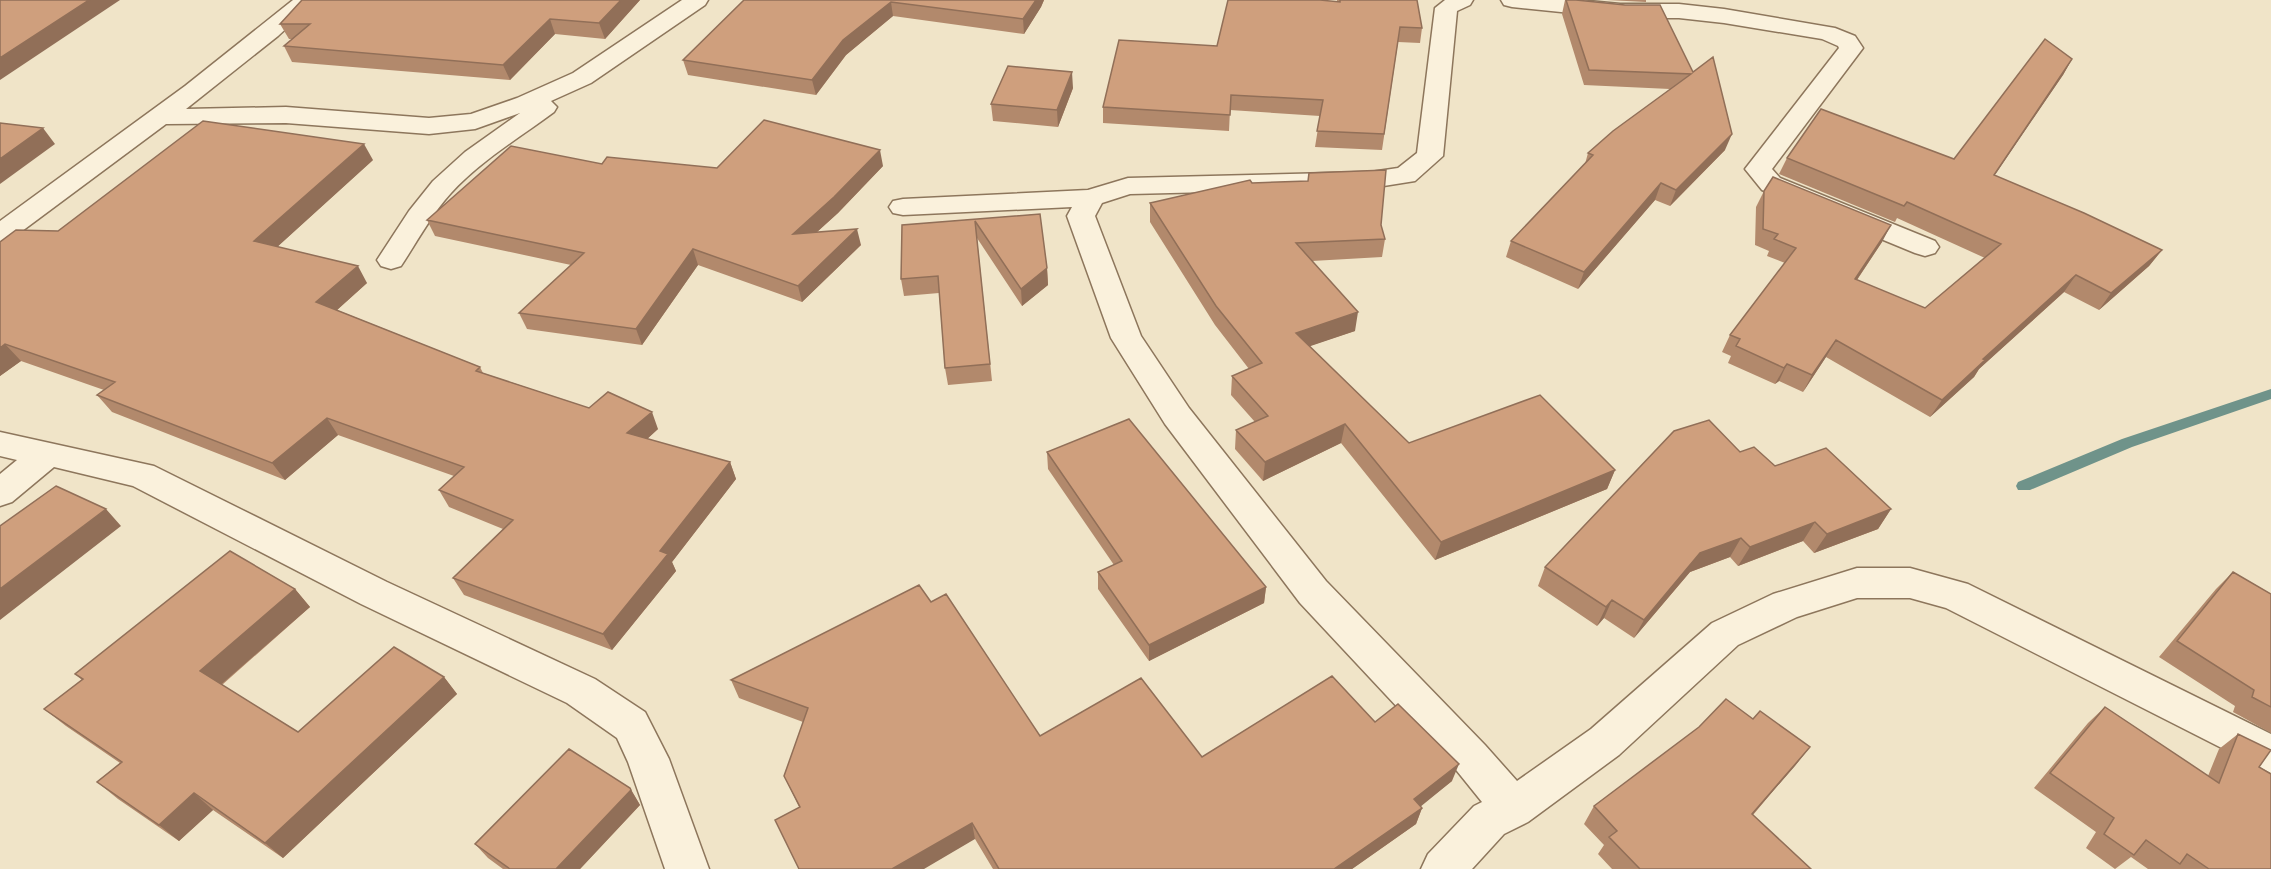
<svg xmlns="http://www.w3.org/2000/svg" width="2271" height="869" font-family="Bitter,serif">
  <rect width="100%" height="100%" fill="#f0e4c8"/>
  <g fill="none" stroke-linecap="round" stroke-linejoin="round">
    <path fill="#6f938a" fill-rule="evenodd" d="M2271 389V399L2132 447 2030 490H2018L2016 486 2018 482 2122 439Z"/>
    <g stroke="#8d765c" stroke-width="3">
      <path id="minor" d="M293 0H317L278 36 186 109 286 107 429 118 471 114 517 98 573 73 682 0H708L705 5 591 83 551 101 557 107 554 112C519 138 480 161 451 193 431 215 417 242 401 266L391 269 381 266 377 260 409 211 433 181 465 152 520 113 475 129 429 134 286 123 166 124 10 240 0 243V221L185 86Z
        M1445 0H1473L1470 5 1457 11 1443 156 1415 181 1371 188 1130 194 1102 203 1095 216 1141 336 1189 408 1326 581 1485 745 1517 781 1591 729 1712 623 1773 594 1857 568H1910L1968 584 2271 734V773L1946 608 1910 598H1857L1797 617 1738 645 1619 755 1528 822 1504 834 1472 869H1421L1428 854 1474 806 1482 802 1457 771 1300 603 1165 424 1111 338 1067 216 1072 207 903 215 893 213 889 207 893 201 903 199 1088 190 1128 178 1371 172 1398 168 1417 153 1435 8Z
        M1501 0H1578L1620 4H1679L1724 9 1835 28 1855 36 1863 48 1772 169 1780 178 1935 241 1939 247 1935 253 1925 256 1915 253 1762 190 1745 169 1839 48 1838 46 1822 39 1724 23 1679 18H1620L1512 7 1504 5Z
        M0 432 154 466 387 582 595 679 645 712 669 759 709 869H665L628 762 617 738 567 703 361 604 133 486 54 467 12 502 0 506V474L17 460 0 456Z"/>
    </g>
    <use href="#minor" fill="#faf1dc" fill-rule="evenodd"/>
  </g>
  <path fill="#b2896c" d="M302 0H640L605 39 555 34 510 80 292 62 284 46 292 39H289L280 24Z
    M744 0H1044L1041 7 1024 34 893 16 846 55 816 95 688 75 683 60Z
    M1337 0H1417L1422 28 1420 43 1398 42 1382 150 1315 147 1320 116 1230 110 1229 131 1103 123V107L1217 46 1337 1Z
    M1565 0H1576L1625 5H1660L1725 150 1670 206 1655 200 1578 289 1506 257 1511 241 1585 164 1588 153 1670 89 1584 85 1562 14Z
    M1607 0H1646V2Z
    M2072 59 2063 75 1994 175 2162 250 2149 266 2099 310 2064 292 1979 369 1974 377 1930 417 1826 357 1803 392 1779 381 1775 384 1728 363 1731 356 1722 352 1730 335 1785 263 1767 256 1769 251 1755 245 1756 207 1764 191 1882 242 1857 280 1925 308 1985 258 1897 218 1895 222 1779 174 1787 158 1954 159Z
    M1073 88 1058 127 993 121 991 104Z
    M373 160 277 247 367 283 337 310 480 367 483 373 589 408 658 429 647 439 730 462 736 479 672 562 676 571 612 650 464 595 453 578 503 529 449 507 439 490 454 476 338 435 285 480 112 412 97 395 104 390 21 361 0 376V242L58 231Z
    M602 164 717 168 883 166 838 213 817 232 861 245 802 302 698 265 642 345 527 329 519 313 571 265 435 236 427 220Z
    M1252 183 1381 225 1385 239 1382 257 1312 261 1355 331 1309 346 1409 443 1615 470 1607 489 1435 560 1341 443 1263 481 1235 449 1236 430 1255 422 1231 395 1232 376 1249 369 1215 325 1150 222V203Z
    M1040 214 1047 268 1048 285 1022 306 977 238 992 381 948 385 945 368 939 293 904 296 901 279 902 225Z
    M1047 452 1266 587 1264 603 1149 661 1098 589V572L1114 565 1048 469Z
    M1740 452 1775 466 1891 509 1878 529 1814 553 1803 541 1738 566 1730 557 1690 572 1634 638 1604 618 1597 626 1538 586 1545 567Z
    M2233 572 2271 594V733L2233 712 2235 706 2159 657 2216 589Z
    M295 589 310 607 222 685 298 732 444 677 457 694 283 858 213 810 179 841 118 799 97 782 120 763 66 726 44 709 82 680 75 674Z
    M931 602 1040 736 1202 757 1375 722 1452 781 1420 806 1422 808 1416 824 1352 869H993L975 839 799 807 784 776 803 722 739 698 731 680Z
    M2105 707 2208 776 2219 749 2238 734 2259 767 2271 869H2148L2131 857 2115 869 2086 848 2096 832 2034 788 2088 723Z
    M1753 719 1810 747 1753 815 1811 869H1612L1598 854 1604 845 1584 824 1594 806 1699 727Z
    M630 788 640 805 580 869H503L488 858 475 844Z"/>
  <path fill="#916f58" d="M89 0H120L0 80V58Z
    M621 0H640L605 39 599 23Z
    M1036 0H1044L1041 7 1024 34 1023 19Z
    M891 2 893 16 846 55 816 95 812 80 843 40Z
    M550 19 555 34 510 80 503 65Z
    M2072 59 2063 75 1984 191 1994 175Z
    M1072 72 1073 88 1058 127 1057 110Z
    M43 128 55 144 0 184V159Z
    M1732 134 1725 150 1670 206 1676 190Z
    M364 144 373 160 265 258 254 241Z
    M880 150 883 166 838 213 797 250 793 234Z
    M1661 183 1655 200 1578 289 1584 272Z
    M1891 225 1882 242 1846 296 1855 279Z
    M857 229 861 245 802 302 798 286Z
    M693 249 698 265 642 345 636 329Z
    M2162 250 2149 266 2099 310 2111 293Z
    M358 266 367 283 327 319 316 302Z
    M1047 268 1048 285 1022 306 1021 289Z
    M2076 275 2064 292 1979 369 1974 377 1930 417 1942 400 1983 359Z
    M1358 312 1355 331 1293 352 1296 333Z
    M1836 340 1826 357 1803 392 1812 375Z
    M5 344 21 361 0 376V348Z
    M1787 364 1779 381 1775 384 1784 368Z
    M652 412 658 429 635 450 627 433Z
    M327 418 338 435 285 480 272 463Z
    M1345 424 1341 443 1263 481 1265 462Z
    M730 462 736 479 672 562 676 571 612 650 603 634 660 551Z
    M1615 470 1607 489 1435 560 1441 542Z
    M106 509 121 526 0 620V589Z
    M1891 509 1878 529 1814 553 1827 534Z
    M1815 522 1803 541 1738 566 1750 547Z
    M1741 538 1730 557 1690 572 1634 638 1644 620 1700 553Z
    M1266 587 1264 603 1149 661V645Z
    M295 589 310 607 217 688 200 671Z
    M1612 600 1604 618 1597 626 1606 607Z
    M444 677 457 694 283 858 265 843Z
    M1810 747 1795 766 1738 831 1752 814Z
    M1459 764 1452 781 1409 816 1414 799Z
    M630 788 640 805 580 869H556Z
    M194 793 213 810 179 841 159 825Z
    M1422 808 1416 824 1352 869H1334Z
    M972 823 975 839 924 869H892Z"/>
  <path fill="#cf9f7d" stroke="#916f58" stroke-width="1.5" d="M0 0H89L0 58Z
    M302 0H621L599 23 550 19 503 65 284 46 310 24H280Z
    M744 0H1036L1023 19 891 2 843 40 812 80 683 60Z
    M1228 0H1320L1340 2V0H1417L1422 28 1400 27 1384 134 1317 131 1323 100 1231 95 1230 115 1103 107 1119 40 1217 46Z
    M1566 0H1576L1625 5H1660L1693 72 1713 57 1732 134 1676 190 1661 183 1584 272 1511 241 1593 155 1588 153 1613 131 1691 74 1589 70Z
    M2045 39 2072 59 1994 175 2084 213 2162 250 2111 293 2076 275 1983 359 1985 360 1942 400 1836 340 1812 375 1787 364 1784 368 1736 346 1740 339 1730 335 1796 248 1774 239 1778 234 1763 229 1764 191 1773 177 1891 225 1855 279 1925 308 2001 244 1907 202 1904 206 1787 158 1821 109 1954 159Z
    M1008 66 1072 72 1057 110 991 104Z
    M764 120 880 150 834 197 793 234 857 229 798 286 693 249 636 329 519 313 584 253 427 220 511 146 602 164 607 157 717 168Z
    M203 121 364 144 254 241 358 266 316 302 480 367 476 371 589 408 608 392 652 412 627 433 730 462 660 551 668 554 603 634 453 578 513 520 439 490 464 467 327 418 272 463 97 395 115 382 5 344 0 348V242L16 230 58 231Z
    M0 123 43 128 0 159Z
    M1386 170 1381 225 1385 239 1296 243 1358 312 1296 333 1409 443 1540 395 1615 470 1441 542 1345 424 1265 462 1236 430 1268 416 1232 376 1262 363 1216 306 1150 203 1250 180 1252 183 1308 181 1309 173Z
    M1040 214 1047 268 1021 289 975 221 990 364 945 368 938 276 901 279 902 225Z
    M1129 419 1266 587 1149 645 1098 572 1122 561 1047 452Z
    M1709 420 1740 452 1754 447 1775 466 1826 448 1891 509 1827 534 1815 522 1750 547 1741 538 1700 553 1644 620 1612 600 1606 607 1545 567 1674 431Z
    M56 486 106 509 0 589V526Z
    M230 551 295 589 200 671 298 732 394 647 444 677 265 843 194 793 159 825 97 782 122 762 44 709 83 679 75 674Z
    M2233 572 2271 594V707L2252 697 2254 690 2177 641Z
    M919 585 931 602 946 594 1040 736 1141 678 1202 757 1332 676 1375 722 1398 704 1459 764 1414 799 1422 808 1334 869H999L972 823 892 869H799L775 820 800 807 784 776 808 708 731 680Z
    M1726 699 1753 719 1760 711 1810 747 1752 814 1811 869H1640L1609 837 1617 831 1594 806 1699 727Z
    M2105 707 2219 783 2238 734 2271 750 2259 767 2271 774V869H2209L2187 854 2180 864 2146 840 2134 855 2104 834 2114 818 2050 773Z
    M569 749 630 788 631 790 556 869H510L475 844Z"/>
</svg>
